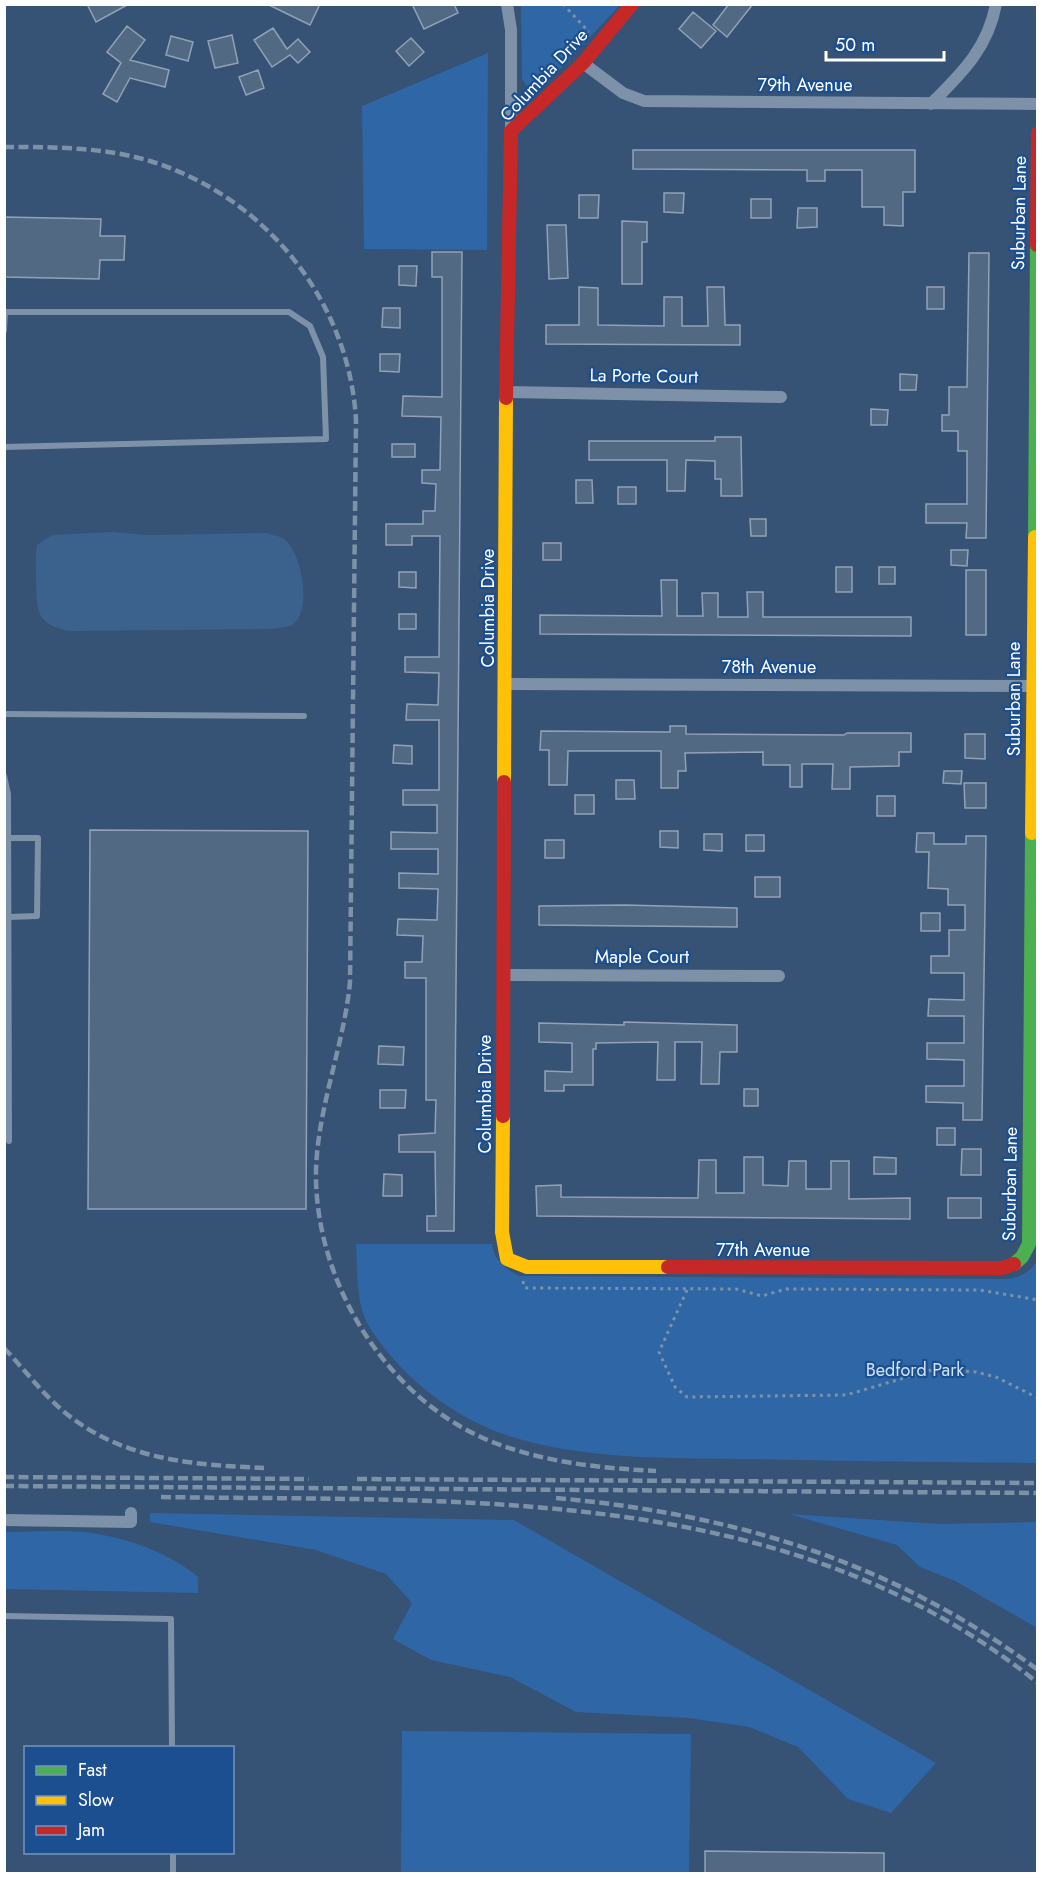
<svg xmlns="http://www.w3.org/2000/svg" width="1042" height="1878" font-family="Jost,sans-serif">
  <rect width="100%" height="100%" fill="#365274"/>
  <path fill="#2f66a5" d="M521 5V4L620 5 545 85 533 90 527 87 522 79Z
    M488 53 487 250 364 249 362 106Z
    M356 1244H492C494 1261 505 1268 519 1276L1007 1279C1021 1277 1031 1272 1037 1260V1463C944 1462 850 1461 756 1459 674 1458 567 1461 490 1429 443 1409 398 1372 370 1328 355 1305 358 1271 356 1244Z
    M150 1513 514 1520 936 1763 891 1813 848 1799 798 1747 749 1727 689 1718 576 1712 510 1677 431 1660 393 1639 412 1603 386 1574 316 1550 150 1522Z
    M789 1514 940 1524 1037 1522V1628L955 1581 920 1567 897 1545Z
    M5 1532C33 1532 64 1529 92 1533 127 1538 172 1554 198 1577V1593L5 1589Z
    M402 1731 691 1734 689 1873H401Z"/>
  <path fill="#3b618d" d="M113 532 146 535 267 533C272 535 280 536 284 539 302 552 313 612 292 625 288 627 279 628 274 629L69 631C34 624 37 609 36 578 36 566 35 557 37 545L52 535Z"/>
  <path fill="#526984" stroke="#92a2b6" stroke-width="1.5" d="M87 4H129L96 22Z
    M267 4H320L310 25Z
    M412 4H454L458 13 424 29Z
    M729 4H753L727 37 713 25Z
    M693 12 716 31 701 48 679 29Z
    M127 26 145 40 130 60 169 70 165 87 130 78 117 102 103 94 121 63 107 52Z
    M273 28 287 49 298 39 310 52 298 63 290 55 272 67 254 40Z
    M232 35 238 63 215 68 208 41Z
    M171 36 193 42 188 61 166 55Z
    M411 38 424 52 409 66 396 51Z
    M258 70 264 88 246 95 239 77Z
    M633 150H915V192H903V226L884 225V207H862V170H825V181H807V170L633 169Z
    M664 193H684L683 213 664 212Z
    M579 195H599L598 218H579Z
    M751 199H771V218H751Z
    M798 208H817V227L797 228Z
    M4 217 101 219 100 236H125L124 260H100L99 279 4 277Z
    M622 221 647 222V242H642V284H622Z
    M547 225H566L568 278 549 279Z
    M432 252H462L454 1231H427V1216H436L435 1152H399V1135L435 1133 436 1100H426V978H405V962H422L423 936 397 935 398 919 437 920 438 889 399 888V873L438 874V849H391V832L437 833V805H403V790H439V720H406L407 704 438 705 439 673 405 672V657H439L440 536H412V545H386V524H423V511H435L436 484 422 483V470H440L441 417 402 416 403 396 442 397V277H432Z
    M969 253H989L986 538H966L967 523H926V504H967V451H958V431H942V415H949V387H967Z
    M399 266H417L416 286 399 285Z
    M579 287 598 288V325L664 326V297H682V326H708L707 287H724L725 325H740V345L546 344V325H579Z
    M927 287H944V309H927Z
    M383 308H400V328L382 327Z
    M380 354H400L399 372 380 371Z
    M900 374 917 375 916 390H900Z
    M871 409 888 410 887 425H871Z
    M715 437H741L742 496H721V479H715V461L686 460 685 491H667V460H589V441H715Z
    M392 444H415V457H392Z
    M576 480H592L593 503H576Z
    M618 487H636V504H618Z
    M750 519H766V536H751Z
    M543 543H561V560H543Z
    M951 550H968L967 566 951 565Z
    M836 567H852V592H836Z
    M879 567H895V584H879Z
    M966 570H986V635H966Z
    M399 572H416V588L399 587Z
    M661 580H677V616H703L702 593H718V617H748L747 592H763V617H911V636L540 634V615L662 616Z
    M399 614H416V629H399Z
    M670 726H686V734L844 735 847 733H911V752H899V766L850 767V789H832L833 764H802V787H790V765H763V752L685 753 686 771H678V788H661V751H568L567 785H549V750H540L541 731 670 732Z
    M965 734H985V759L965 758Z
    M394 745 412 746V764L393 763Z
    M944 771H962L961 784 943 783Z
    M616 780H634L635 799H616Z
    M964 783H986V808H965Z
    M575 795H594V814H575Z
    M877 796H895V816H877Z
    M90 830 308 831 306 1209H88Z
    M660 831H678V848L660 847Z
    M917 833H934V844H966V836H986L982 1120H963V1103L926 1102V1086H964V1060L927 1059V1043H964V1016H928L929 999 964 1000V973H931V956H949V930H965V905H948V889L928 888 929 852H916Z
    M704 834H722V851L704 850Z
    M746 835H764V851H746Z
    M545 840H564V858H545Z
    M755 877H780V897H755Z
    M625 905 737 908V927L539 925V906Z
    M921 913H940V931H921Z
    M624 1022 737 1025V1052H720L719 1084H701L702 1042H675V1080H657L658 1042 596 1043V1049H593V1085H564V1091H545V1071L572 1072V1043L539 1042V1023L624 1025Z
    M379 1046 404 1047 403 1065 378 1064Z
    M744 1089H758V1106H744Z
    M380 1090H406L405 1108H380Z
    M937 1128H955V1145H937Z
    M962 1149H981V1175H961Z
    M744 1157H763V1185L788 1186 789 1161H806V1189H831V1161H849V1199L910 1198V1219L537 1216 536 1186 561 1185V1197L698 1198 699 1160H716V1193H744Z
    M874 1157 896 1158V1174H874Z
    M384 1174 402 1175V1196H383Z
    M948 1198H981V1218H948Z
    M705 1851 884 1853V1874H705Z"/>
  <g fill="none" stroke-linecap="round" stroke-linejoin="round">
    <path stroke="#7d92a8" stroke-width="3" stroke-dasharray="3 4.5" stroke-linecap="butt" d="M563 4 589 32
      M523 1281 524 1287 527 1288 736 1289 762 1296 786 1289 979 1290 1038 1300
      M687 1290 659 1352 675 1387 687 1397 846 1395 935 1369 976 1372 996 1377 1038 1398"/>
    <path stroke="#7d92a8" stroke-width="6" d="M4 330 5 312H289L310 326 323 357 326 439 4 447
      M4 714 304 716
      M4 776 8 794 9 1141
      M8 838H38L37 916 8 917
      M4 1616 171 1619 172 1748
      M173 1852V1874"/>
    <path stroke="#7d92a8" stroke-width="12" d="M507 4 511 30V131
      M583 63 623 93 644 101 1038 104
      M931 104C962 73 988 48 996 4
      M506 392 781 397
      M506 684 1032 686
      M504 975 779 976
      M4 1520 131 1522V1513"/>
    <path stroke="#4caf50" stroke-width="14" d="M1035 537 1037 245
      M1014 1264 1022 1257 1029 1244 1032 833"/>
    <path stroke="#ffc107" stroke-width="14" d="M504 782 506 398
      M1032 833 1035 537
      M503 1116 502 1232 507 1259 527 1267H668"/>
    <path stroke="#c62828" stroke-width="14" d="M1037 245 1038 133
      M506 398 511 131 583 63 632 4
      M503 1116 504 782
      M668 1267 1002 1268 1014 1264"/>
    <path stroke="#7e92a7" stroke-width="4.5" stroke-dasharray="10 4.5" stroke-linecap="butt" d="M4 147C53 147 103 147 150 161 264 196 349 300 356 420L350 982C344 1045 318 1106 316 1170 314 1283 388 1402 495 1443 548 1463 600 1468 656 1471
      M4 1348C25 1370 44 1396 68 1415 125 1460 194 1465 264 1468
      M4 1477 309 1479
      M357 1479 1038 1483
      M4 1486 1038 1493
      M161 1497C463 1502 787 1481 1038 1683
      M556 1498C734 1514 893 1562 1038 1670"/>
  </g>
  <g text-anchor="middle" stroke-width="4.5" stroke-linejoin="round" paint-order="stroke">
    <g font-size="18" fill="#fff" stroke="#1b4f8f">
      <text transform="translate(544 75) rotate(-47)" y="6">Columbia Drive</text>
      <text x="805" y="91">79th Avenue</text>
      <text transform="translate(1019 213) rotate(-89)" y="6">Suburban Lane</text>
      <text transform="translate(644 376) rotate(1)" y="6">La Porte Court</text>
      <text transform="translate(488 608) rotate(-90)" y="6">Columbia Drive</text>
      <text x="769" y="673">78th Avenue</text>
      <text transform="translate(1014 699) rotate(-90)" y="6">Suburban Lane</text>
      <text x="642" y="963">Maple Court</text>
      <text transform="translate(485 1094) rotate(-90)" y="6">Columbia Drive</text>
      <text transform="translate(1010 1184) rotate(-89)" y="6">Suburban Lane</text>
      <text x="763" y="1256">77th Avenue</text>
    </g>
    <g font-size="18" fill="#cfe3fa" stroke="#1b4f8f">
      <text x="915" y="1376">Bedford Park</text>
    </g>
  </g>
  <rect width="1042" height="1878" fill="none" stroke="#ffffff" stroke-width="12"/>
  <rect x="24" y="1746" width="210" height="108" fill="#1b4f8f" stroke="#7695bc" stroke-width="1.5"/>
  <rect x="36" y="1766" width="30" height="9" fill="#4caf50" stroke="#7695bc" stroke-width="1.5"/>
  <text x="78" y="1776" font-size="18" fill="#ffffff">Fast</text>
  <rect x="36" y="1796" width="30" height="9" fill="#ffc107" stroke="#7695bc" stroke-width="1.5"/>
  <text x="78" y="1806" font-size="18" fill="#ffffff">Slow</text>
  <rect x="36" y="1826" width="30" height="9" fill="#c62828" stroke="#7695bc" stroke-width="1.5"/>
  <text x="78" y="1836" font-size="18" fill="#ffffff">Jam</text>
  <path d="M826 51v9h118v-9" fill="none" stroke="#ffffff" stroke-width="3"/>
  <text x="835" y="51" font-size="18" fill="#ffffff" stroke="#1b4f8f" stroke-width="4.5" paint-order="stroke">50 m</text>
</svg>
